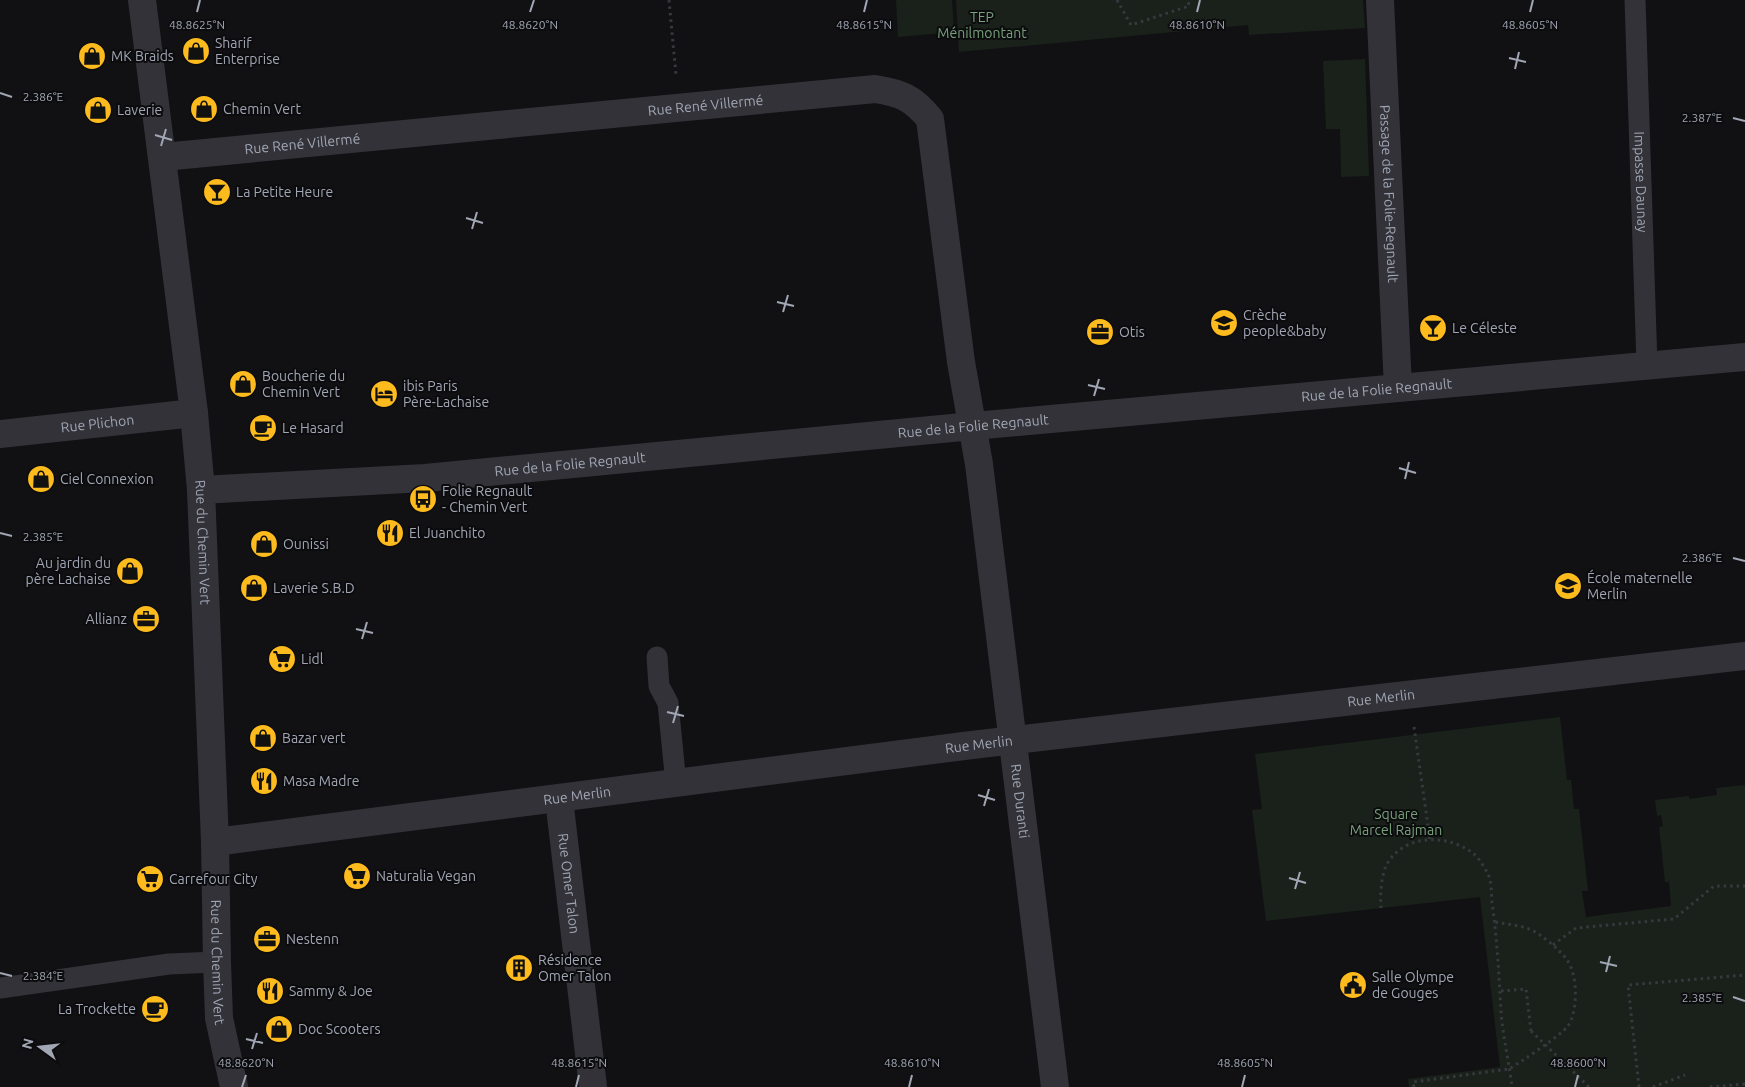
<svg xmlns="http://www.w3.org/2000/svg" width="1745" height="1087" font-family="Ubuntu,sans-serif">
  <rect width="100%" height="100%" fill="#111113"/>
  <path fill="#19211a" d="M896 0H952L954 32 898 37Z
    M956 0H1363L1365 28 1249 35 1248 25 959 52Z
    M1365 59 1369 176 1341 177 1340 129H1326L1323 61Z
    M1560 717 1567 780H1571L1574 809H1579L1588 891H1582L1586 917 1671 906 1669 882H1665L1659 827 1663 826 1661 815 1657 816 1655 800 1689 796V799L1717 795 1716 788 1745 785V1087H1409L1408 1079 1500 1067 1480 897 1266 921 1252 810 1262 809 1255 754Z"/>
  <g fill="none" stroke-linecap="round" stroke-linejoin="round">
    <path stroke="#38393f" stroke-width="3" stroke-dasharray="2.5 4" stroke-linecap="butt" d="M669 0 676 75
      M1117 0 1131 25 1189 6 1188 0
      M1414 727 1430 840
      M1381 908C1380 896 1381 875 1387 864 1405 833 1449 834 1474 854 1479 858 1484 867 1487 872 1492 880 1491 893 1492 902 1497 939 1499 975 1501 1012 1503 1037 1509 1062 1512 1087
      M1553 945 1576 928 1674 919 1714 886H1745
      M1501 991 1526 989 1531 1031
      M1414 1087 1413 1082 1509 1069C1521 1062 1561 1035 1568 1026 1578 1011 1578 975 1567 960 1560 950 1540 933 1529 929 1518 925 1506 924 1495 922
      M1639 1087 1628 985 1745 975
      M1653 1087 1685 1075
      M1710 1087 1745 1084"/>
    <g stroke="#323238" stroke-width="21">
      <path id="s1" d="M1635 0 1647 365"/>
      <path d="M657 657 659 686 668 703 676 784"/>
      <path d="M0 988 169 964 217 962"/>
    </g>
    <g stroke="#323238" stroke-width="28">
      <path id="s2" d="M142 0 194 413 201 490 215 842 217 962 219 1018 234 1087"/>
      <path id="s3" d="M1380 0 1398 388"/>
      <path id="s4" d="M163 157 875 89C901 93 913 98 930 119L961 362 979 464 1055 1087"/>
      <path id="s5" d="M0 434 194 413"/>
      <path id="s6" d="M201 490 425 478 973 426 1745 357"/>
      <path id="s7" d="M559 799 593 1087"/>
      <path id="s8" d="M215 842 972 745 1745 656"/>
    </g>
    <path stroke="#38393f" stroke-width="3" stroke-dasharray="2.5 4" stroke-linecap="butt" d="M1531 1031 1589 1087"/>
  </g>
  <path fill="none" stroke="#a1a6b4" stroke-width="2" d="M197 12 200 0M530 12 534 0M864 12 867 0M1197 12 1200 0M1530 12 1533 0M1509 58 1526 62M1515 69 1519 52M0 93 12 97M1733 118 1745 121M155 135 172 140M161 146 166 129M466 218 483 223M472 229 477 212M777 302 794 306M783 312 788 295M1088 385 1105 389M1094 396 1099 379M1399 468 1416 473M1405 479 1409 462M0 533 12 536M1733 558 1745 561M356 629 373 633M362 639 367 622M667 712 684 716M673 723 678 706M978 795 995 800M984 806 989 789M1289 878 1306 883M1295 889 1300 872M1600 962 1617 966M1606 972 1610 956M0 973 12 976M1733 997 1745 1001M246 1039 263 1043M252 1049 257 1033M242 1087 246 1075M576 1087 579 1075M909 1087 912 1075M1242 1087 1245 1075M1575 1087 1578 1075"/>
  <defs>
    <g id="shop-disc" transform="scale(1.4375)"><circle r="9.5" fill="#febb1d" stroke="#0c0c0e"/><path d="M-5-2.5h2.3a2.7 3.5 0 0 1 5.4 0H5L5.5 6h-11ZM-1.5-2.5h3a1.5 2.3 0 0 0-3 0Z" fill="#111"/></g>
    <g id="bar-disc" transform="scale(1.4375)"><circle r="9.5" fill="#febb1d" stroke="#0c0c0e"/><path d="M-6-5H6L.8 .8V4.5H3.5V6h-7V4.5H-.8V.8Z" fill="#111"/></g>
    <g id="school-disc" transform="scale(1.4375)"><circle r="9.5" fill="#febb1d" stroke="#0c0c0e"/><path d="M0-5L7-2L0 1L-7-2ZM-4 1L0 2.5L4 1V4Q0 6-4 4Z" fill="#111"/></g>
    <g id="office-disc" transform="scale(1.4375)"><circle r="9.5" fill="#febb1d" stroke="#0c0c0e"/><path d="M-6-3h4V-5.5h4V-3h4V5H-6ZM-1-4.5V-3h2v-1.5ZM-6 0V1H6V0Z" fill="#111"/></g>
    <g id="hotel-disc" transform="scale(1.4375)"><circle r="9.5" fill="#febb1d" stroke="#0c0c0e"/><path d="M-6-4.5h1.5V1H6V5H4.5V3h-9V5H-6ZM-4 0a1.8 1.8 0 1 1 3.6 0ZM.5 0V-2.5h3Q6-2.5 6 0Z" fill="#111"/></g>
    <g id="cafe-disc" transform="scale(1.4375)"><circle r="9.5" fill="#febb1d" stroke="#0c0c0e"/><path d="M-5.5-4.5H6V0H3Q3 3.5 0 3.5H-2.5Q-5.5 3.5-5.5 0ZM3-3.2v2h1.7v-2ZM-6 4.5H4V6H-6Z" fill="#111"/></g>
    <g id="bus-disc" transform="scale(1.4375)"><circle r="9.5" fill="#febb1d" stroke="#0c0c0e"/><path d="M-5-6H5V4H4V6H2V4H-2V6H-4V4H-5ZM-3.5-4V0h7V-4ZM-3.5 1.2v1.5H-2V1.2ZM2 1.2v1.5H3.5V1.2Z" fill="#111"/></g>
    <g id="restaurant-disc" transform="scale(1.4375)"><circle r="9.5" fill="#febb1d" stroke="#0c0c0e"/><path d="M-5-6h1v4h1v-4h1v4h1v-4h1v5L-1.5 .5V6h-2V.5L-5-1ZM5-6V6H3V1.5H1.5Q1.5-4 5-6Z" fill="#111"/></g>
    <g id="supermarket-disc" transform="scale(1.4375)"><circle r="9.5" fill="#febb1d" stroke="#0c0c0e"/><path d="M-6-5.5h2.5l.6 2H6L4.5 2H-2.5L-4.4-4H-6ZM-1.5 3.2a1.3 1.3 0 1 0 .1 0ZM3 3.2a1.3 1.3 0 1 0 .1 0Z" fill="#111"/></g>
    <g id="building-disc" transform="scale(1.4375)"><circle r="9.5" fill="#febb1d" stroke="#0c0c0e"/><path d="M-4-6H4V6H1V3H-1V6H-4ZM-2.5-4.3h1.7v1.8h-1.7ZM.8-4.3h1.7v1.8H.8ZM-2.5-1h1.7V.8h-1.7ZM.8-1h1.7V.8H.8Z" fill="#111"/></g>
    <g id="civic-disc" transform="scale(1.4375)"><circle r="9.5" fill="#febb1d" stroke="#0c0c0e"/><path d="M-.6-6.5H3V-4.5H.6V-3L4-1V1h2V6H-6V1h2V-1L-.6-3ZM-1.2 2.5V6h2.4V2.5Z" fill="#111"/></g>
  </defs>
  <g fill-rule="evenodd">
    <use href="#shop-disc" x="196" y="51"/>
    <use href="#shop-disc" x="92" y="56"/>
    <use href="#shop-disc" x="204" y="109"/>
    <use href="#shop-disc" x="98" y="110"/>
    <use href="#bar-disc" x="217" y="192"/>
    <use href="#school-disc" x="1224" y="323"/>
    <use href="#bar-disc" x="1433" y="328"/>
    <use href="#office-disc" x="1100" y="332"/>
    <use href="#shop-disc" x="243" y="384"/>
    <use href="#hotel-disc" x="384" y="394"/>
    <use href="#cafe-disc" x="263" y="428"/>
    <use href="#shop-disc" x="41" y="479"/>
    <use href="#bus-disc" x="423" y="499"/>
    <use href="#restaurant-disc" x="390" y="533"/>
    <use href="#shop-disc" x="264" y="544"/>
    <use href="#shop-disc" x="130" y="571"/>
    <use href="#school-disc" x="1568" y="586"/>
    <use href="#shop-disc" x="254" y="588"/>
    <use href="#office-disc" x="146" y="619"/>
    <use href="#supermarket-disc" x="282" y="659"/>
    <use href="#shop-disc" x="263" y="738"/>
    <use href="#restaurant-disc" x="264" y="781"/>
    <use href="#supermarket-disc" x="357" y="876"/>
    <use href="#supermarket-disc" x="150" y="879"/>
    <use href="#office-disc" x="267" y="939"/>
    <use href="#building-disc" x="519" y="968"/>
    <use href="#civic-disc" x="1353" y="985"/>
    <use href="#restaurant-disc" x="270" y="991"/>
    <use href="#cafe-disc" x="155" y="1009"/>
    <use href="#shop-disc" x="279" y="1029"/>
  </g>
  <g text-anchor="middle" stroke-width="4" stroke-linejoin="round" paint-order="stroke">
    <g font-size="14" fill="#77a17b" stroke="#0c0c0e">
      <text x="982" y="22">TEP<tspan x="982" dy="16">Ménilmontant</tspan></text>
      <text x="1396" y="819">Square<tspan x="1396" dy="16">Marcel Rajman</tspan></text>
    </g>
    <g font-size="14" fill="#a1a6b4" stroke="#0c0c0e" text-anchor="start">
      <text x="215" y="48">Sharif<tspan x="215" dy="16">Enterprise</tspan></text>
      <text x="111" y="61">MK Braids</text>
      <text x="223" y="114">Chemin Vert</text>
      <text x="117" y="115">Laverie</text>
      <text x="236" y="197">La Petite Heure</text>
      <text x="1243" y="320">Crèche<tspan x="1243" dy="16">people&amp;baby</tspan></text>
      <text x="1452" y="333">Le Céleste</text>
      <text x="1119" y="337">Otis</text>
      <text x="262" y="381">Boucherie du<tspan x="262" dy="16">Chemin Vert</tspan></text>
      <text x="403" y="391">ibis Paris<tspan x="403" dy="16">Père-Lachaise</tspan></text>
      <text x="282" y="433">Le Hasard</text>
      <text x="60" y="484">Ciel Connexion</text>
      <text x="442" y="496">Folie Regnault<tspan x="442" dy="16">- Chemin Vert</tspan></text>
      <text x="409" y="538">El Juanchito</text>
      <text x="283" y="549">Ounissi</text>
      <text x="111" y="568" text-anchor="end">Au jardin du<tspan x="111" dy="16">père Lachaise</tspan></text>
      <text x="1587" y="583">École maternelle<tspan x="1587" dy="16">Merlin</tspan></text>
      <text x="273" y="593">Laverie S.B.D</text>
      <text x="127" y="624" text-anchor="end">Allianz</text>
      <text x="301" y="664">Lidl</text>
      <text x="282" y="743">Bazar vert</text>
      <text x="283" y="786">Masa Madre</text>
      <text x="376" y="881">Naturalia Vegan</text>
      <text x="169" y="884">Carrefour City</text>
      <text x="286" y="944">Nestenn</text>
      <text x="538" y="965">Résidence<tspan x="538" dy="16">Omer Talon</tspan></text>
      <text x="1372" y="982">Salle Olympe<tspan x="1372" dy="16">de Gouges</tspan></text>
      <text x="289" y="996">Sammy &amp; Joe</text>
      <text x="136" y="1014" text-anchor="end">La Trockette</text>
      <text x="298" y="1034">Doc Scooters</text>
    </g>
    <g font-size="14" fill="#a1a6b4" stroke="#0c0c0e">
      <text dy="5" stroke="none"><textPath href="#s4" startOffset="545">Rue René Villermé</textPath></text>
      <text dy="5" stroke="none"><textPath href="#s4" startOffset="140">Rue René Villermé</textPath></text>
      <text dy="5" stroke="none"><textPath href="#s1" startOffset="182">Impasse Daunay</textPath></text>
      <text dy="5" stroke="none"><textPath href="#s3" startOffset="194">Passage de la Folie-Regnault</textPath></text>
      <text dy="5" stroke="none"><textPath href="#s6" startOffset="1180">Rue de la Folie Regnault</textPath></text>
      <text dy="5" stroke="none"><textPath href="#s5" startOffset="98">Rue Plichon</textPath></text>
      <text dy="5" stroke="none"><textPath href="#s6" startOffset="775">Rue de la Folie Regnault</textPath></text>
      <text dy="5" stroke="none"><textPath href="#s6" startOffset="370">Rue de la Folie Regnault</textPath></text>
      <text dy="5" stroke="none"><textPath href="#s2" startOffset="546">Rue du Chemin Vert</textPath></text>
      <text dy="5" stroke="none"><textPath href="#s8" startOffset="1175">Rue Merlin</textPath></text>
      <text dy="5" stroke="none"><textPath href="#s8" startOffset="770">Rue Merlin</textPath></text>
      <text dy="5" stroke="none"><textPath href="#s8" startOffset="365">Rue Merlin</textPath></text>
      <text dy="5" stroke="none"><textPath href="#s4" startOffset="1468">Rue Duranti</textPath></text>
      <text dy="5" stroke="none"><textPath href="#s7" startOffset="85">Rue Omer Talon</textPath></text>
      <text dy="5" stroke="none"><textPath href="#s2" startOffset="966">Rue du Chemin Vert</textPath></text>
    </g>
  </g>
  <g font-size="12" text-anchor="middle" fill="#a1a6b4" stroke="#0c0c0e" stroke-width="4" stroke-linejoin="round" paint-order="stroke">
    <text x="197" y="29">48.8625°N</text>
    <text x="530" y="29">48.8620°N</text>
    <text x="864" y="29">48.8615°N</text>
    <text x="1197" y="29">48.8610°N</text>
    <text x="1530" y="29">48.8605°N</text>
    <text x="43" y="101">2.386°E</text>
    <text x="1702" y="122">2.387°E</text>
    <text x="43" y="541">2.385°E</text>
    <text x="1702" y="562">2.386°E</text>
    <text x="43" y="980">2.384°E</text>
    <text x="1702" y="1002">2.385°E</text>
    <text x="246" y="1067">48.8620°N</text>
    <text x="579" y="1067">48.8615°N</text>
    <text x="912" y="1067">48.8610°N</text>
    <text x="1245" y="1067">48.8605°N</text>
    <text x="1578" y="1067">48.8600°N</text>
  </g>
  <g transform="translate(40 1047) rotate(285)" stroke="#0c0c0e" stroke-width="4" paint-order="stroke">
  <path d="M0-4L9 19L0 12L-9 19Z" fill="#a1a6b4"/>
  <text y="-8" font-size="14" font-weight="bold" text-anchor="middle" fill="#a1a6b4">N</text>
  </g>
</svg>
